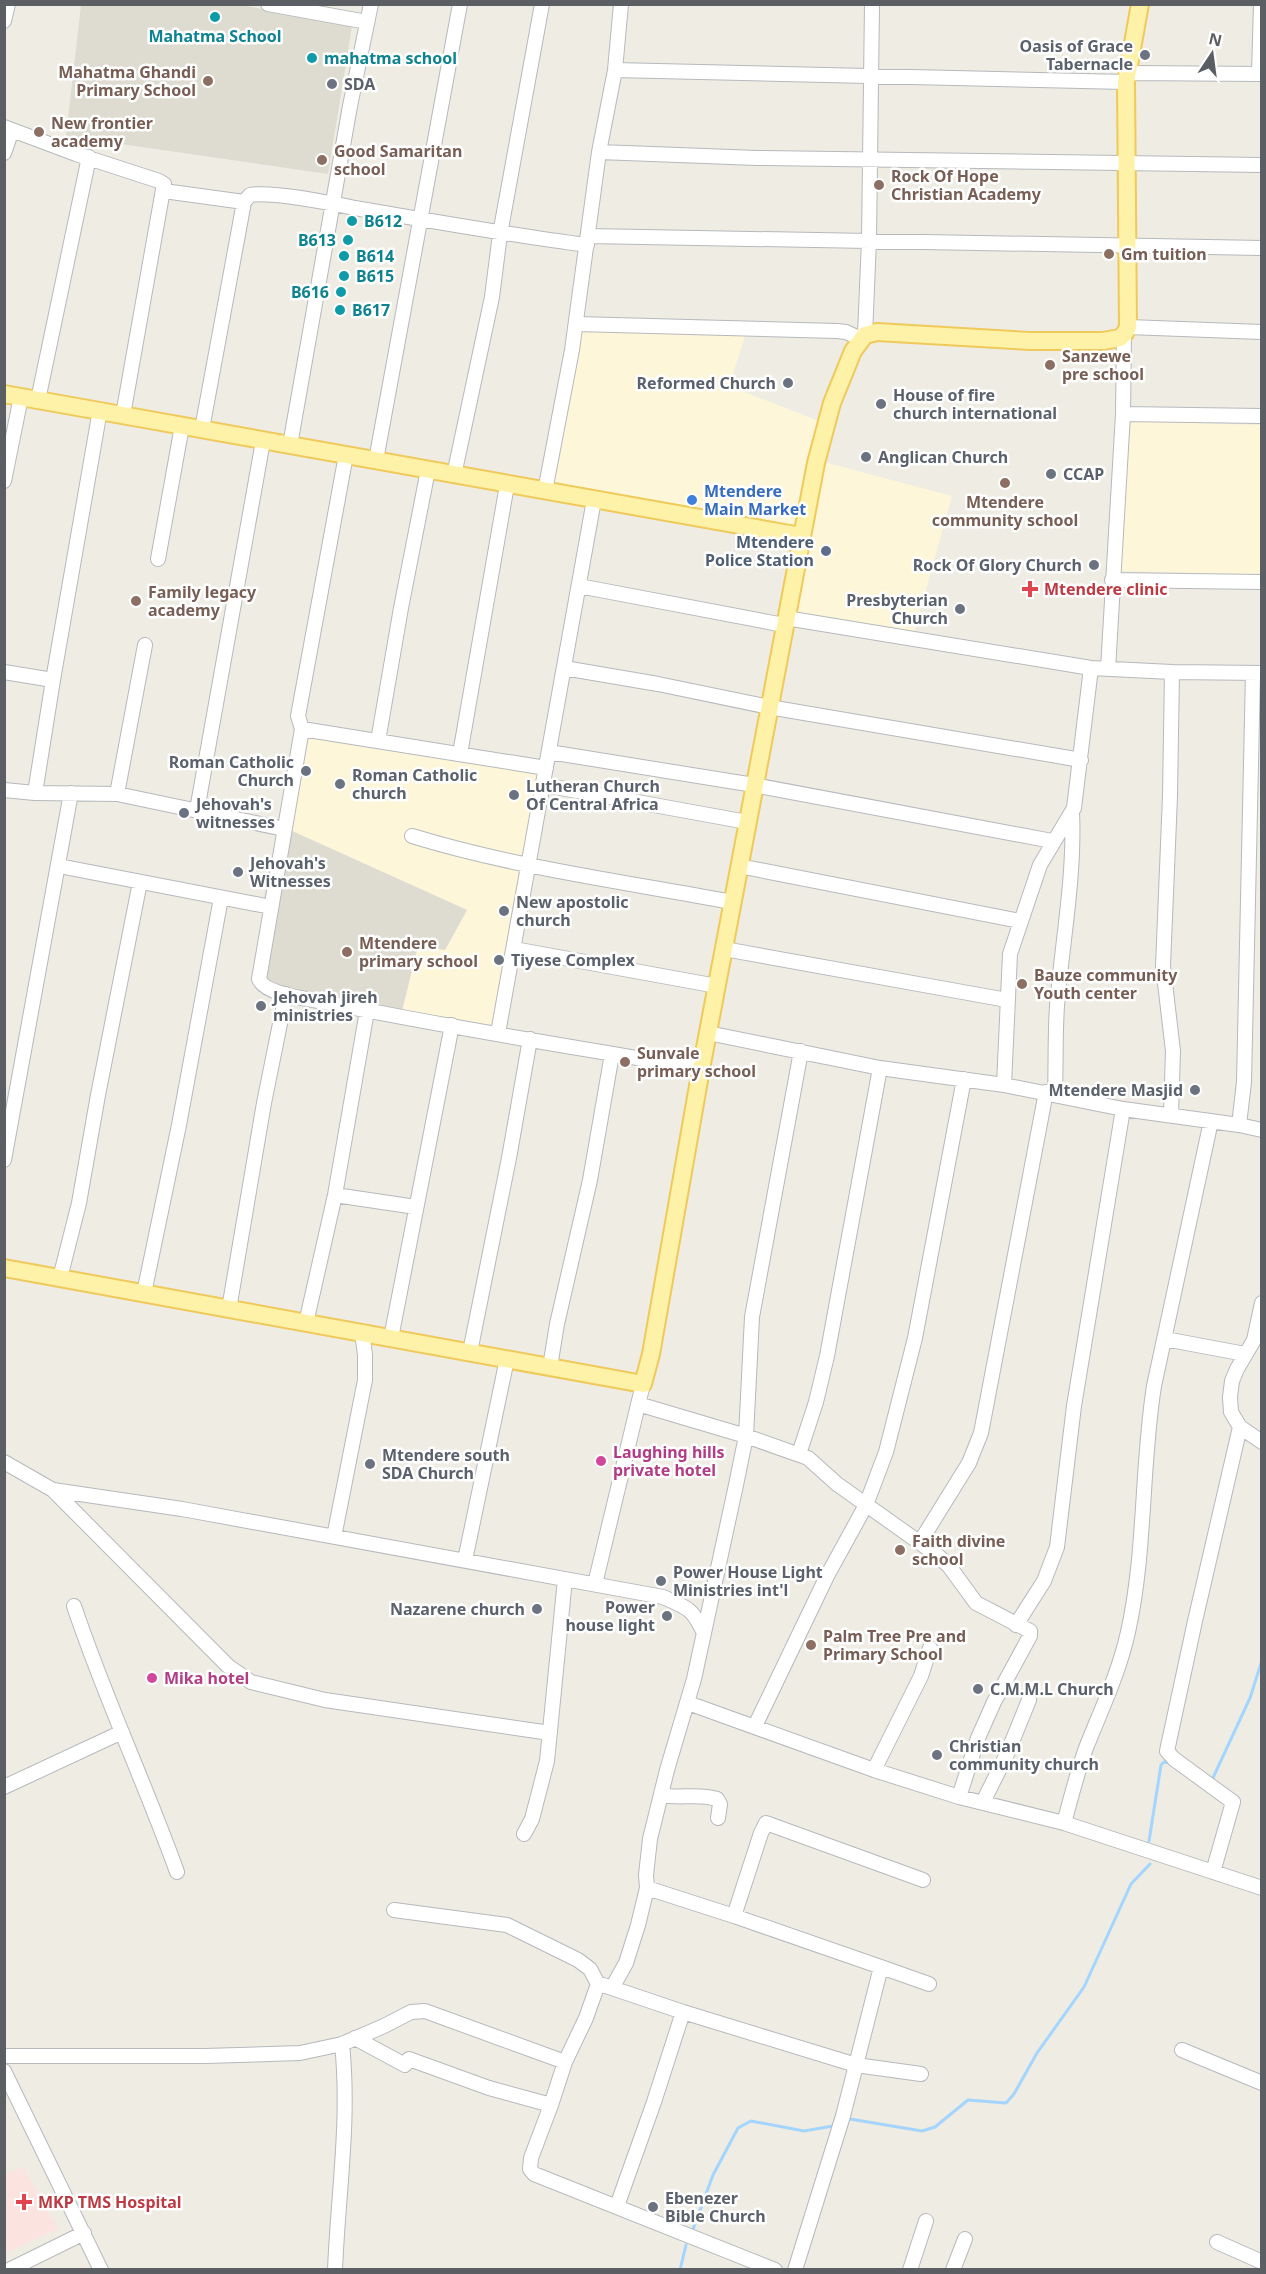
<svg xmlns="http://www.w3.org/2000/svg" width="1266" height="2274" font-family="'Noto Sans',sans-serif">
  <rect width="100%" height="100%" fill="#eeece3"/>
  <path fill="#fdf6d9" d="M577 321 748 327 729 386 824 423 816 460 952 496 914 633 784 612 799 535 543 488Z
    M1131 421 1261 425V575L1119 571Z
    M304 725 543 763 495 1031 402 1011 418 946 445 950 467 910 281 826Z"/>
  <path fill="#dedbd1" d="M81 5H241L352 26 328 174 66 136Z
    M281 826 467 910 445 950 418 946 402 1011 262 982V907Z"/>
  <path fill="#fbe3e0" d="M23 2167 58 2229 5 2253V2174Z"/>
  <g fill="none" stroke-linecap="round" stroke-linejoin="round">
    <path stroke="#a4d5fe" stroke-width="3" d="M1212 1780 1250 1698 1262 1660
      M1149 1841 1161 1765 1164 1762 1171 1763
      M850 2119 922 2131 935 2127 968 2100 1006 2103 1014 2094 1037 2053 1084 1987 1131 1884 1150 1864
      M692 2232 713 2175 738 2128 751 2121 804 2131 833 2126
      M680 2270 686 2245"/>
    <g stroke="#b6b9bd" stroke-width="16">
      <path id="minor" d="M268 4 367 22
        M4 21 8 4
        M615 70 1126 82
        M1129 73 1262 74
        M1259 74 1261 4
        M4 127 76 154 159 181 164 184 123 415
        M599 152 757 158 1262 165
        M4 153 12 130
        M164 191 244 202
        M588 236 1262 248
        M576 324 837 331 846 332 861 339
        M1128 327 1262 332
        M865 335 869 240 872 4
        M38 400 89 157
        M1123 414 1262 416
        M202 429 244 202 250 195C272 191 330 203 355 208 432 221 509 235 587 245
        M290 445 350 106 371 4
        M376 460 460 4
        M454 475 492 297 500 234 542 4
        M4 481 21 397
        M545 491 572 350 599 152 615 70 621 4
        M158 559 182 426
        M1112 580 1262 582
        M579 586 784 625
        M786 618 1091 668 1172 672 1262 673
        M564 668 658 684 769 707 1081 760
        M1108 669 1123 414 1124 335
        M4 672 53 680
        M302 729 298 716 346 455
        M378 741 401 608 428 470
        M549 752 754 785 1052 841
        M460 754 507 485
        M546 768 302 729 259 979C265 995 309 999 325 1002 450 1028 576 1047 701 1069
        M544 785 747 822
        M4 790 35 793 117 794 284 829
        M35 793 53 680 100 410
        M117 794 145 645
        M197 810 263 441
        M412 836C517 868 625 882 732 902
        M59 866 271 907
        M739 866 1020 921
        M514 949 717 986
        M724 949 1007 1000
        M498 1033 594 500
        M708 1033 880 1068 1004 1085 1123 1109 1239 1125 1262 1130
        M1004 1085 1010 954 1040 865 1074 808 1091 668
        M1055 1094C1056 1065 1055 1035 1057 1006 1062 942 1075 877 1072 812
        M1171 1115 1173 1051 1163 966 1170 796 1172 672
        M1239 1125 1244 1082 1253 673
        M4 1160 71 793
        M335 1195 416 1207
        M60 1278 79 1203 98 1095 140 882
        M144 1293 179 1125 221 898
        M1262 1303 1254 1340 1237 1369 1232 1381 1230 1397 1231 1412 1240 1427 1262 1442
        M229 1309 264 1103 286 994
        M306 1323 335 1195 367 1011
        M391 1338 452 1025
        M1165 1339 1245 1354
        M470 1352 509 1158 530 1039
        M550 1367 557 1324 590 1180 612 1054
        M638 1404 746 1436 808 1458 837 1484 937 1555 949 1566 976 1603 1030 1631V1636L994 1702 978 1738 959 1797
        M799 1454 816 1402 827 1356 880 1068
        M4 1462 53 1490 182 1509 663 1597C688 1608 692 1608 704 1633
        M53 1490 228 1666 251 1682 325 1700 550 1733
        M334 1537 365 1380V1355L362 1332
        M920 1542 969 1463 981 1433 1046 1092
        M465 1560 507 1359
        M595 1584 643 1384
        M74 1606C104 1696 145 1783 177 1872
        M1016 1625 1044 1581 1057 1547 1074 1406 1123 1109
        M688 1703 874 1770 959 1797 1064 1823 1262 1888
        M755 1726 827 1576 866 1505 886 1452 915 1338 964 1079
        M874 1770 921 1676 930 1648
        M4 1787 122 1732
        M661 1795C680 1799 698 1793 717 1799L720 1804 718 1818
        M983 1802 1007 1754 1029 1700
        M1064 1823C1071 1798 1077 1773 1086 1748 1101 1710 1119 1673 1128 1632 1146 1551 1141 1468 1154 1386L1211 1121
        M524 1834 532 1819 547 1761 565 1579
        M1213 1872 1233 1802 1174 1759 1167 1751 1195 1621 1240 1427
        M394 1910 507 1925 578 1960 590 1969 598 1984 586 2018 565 2062 551 2105 531 2158 530 2169 534 2174 775 2270
        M734 1916 761 1833 766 1823 923 1880
        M881 1967 929 1984
        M603 1985 683 2012 856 2065 881 1967 734 1916 647 1888
        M612 1988 626 1963 638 1925 647 1888 646 1875 650 1839 667 1770 694 1679 736 1485 746 1436 752 1317 801 1051
        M355 2038 405 2065
        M1182 2050 1262 2083
        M4 2056H205L300 2053 342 2044 384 2026 411 2012 425 2011 565 2062
        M409 2059 489 2088 551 2105
        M4 2071 101 2270
        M617 2206 654 2102 683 2012
        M1217 2242 1262 2262
        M9 2270 84 2233
        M335 2270C338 2194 350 2120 342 2044
        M795 2270 843 2116 856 2065 921 2074
        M910 2270 926 2221
        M953 2270 965 2239"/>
    </g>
    <g stroke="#f0c95b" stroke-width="20">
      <path id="major" d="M4 394 801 536
        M4 1268 643 1384 651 1354 701 1069 816 463 832 403 853 351 865 335 877 332 1029 341H1103L1120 338 1125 333 1128 327 1126 82 1140 4"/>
    </g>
    <use href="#minor" stroke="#fff" stroke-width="14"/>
    <use href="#major" stroke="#fef2a8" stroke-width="16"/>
  </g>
  <g fill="#0f9aa8" stroke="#fff" stroke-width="2">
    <circle cx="215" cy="17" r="6"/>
    <circle cx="312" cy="58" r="6"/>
    <circle cx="352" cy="221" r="6"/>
    <circle cx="348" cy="240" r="6"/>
    <circle cx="344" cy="256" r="6"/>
    <circle cx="344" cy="276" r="6"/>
    <circle cx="341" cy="292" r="6"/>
    <circle cx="340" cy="310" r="6"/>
  </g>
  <g fill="#6b7280" stroke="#fff" stroke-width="2">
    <circle cx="1145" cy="55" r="6"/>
    <circle cx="332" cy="84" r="6"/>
    <circle cx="788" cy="383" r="6"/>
    <circle cx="881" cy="404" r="6"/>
    <circle cx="866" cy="457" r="6"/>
    <circle cx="1051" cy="474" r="6"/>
    <circle cx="1094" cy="565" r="6"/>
    <circle cx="960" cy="609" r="6"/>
    <circle cx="306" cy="771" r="6"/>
    <circle cx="340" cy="784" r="6"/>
    <circle cx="514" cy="795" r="6"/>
    <circle cx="184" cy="813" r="6"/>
    <circle cx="238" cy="872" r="6"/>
    <circle cx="504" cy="911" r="6"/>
    <circle cx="499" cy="960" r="6"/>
    <circle cx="261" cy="1006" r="6"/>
    <circle cx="1195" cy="1090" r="6"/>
    <circle cx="370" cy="1464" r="6"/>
    <circle cx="661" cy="1581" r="6"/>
    <circle cx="537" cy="1609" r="6"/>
    <circle cx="667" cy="1616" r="6"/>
    <circle cx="978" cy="1689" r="6"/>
    <circle cx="937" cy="1755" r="6"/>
    <circle cx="653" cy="2207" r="6"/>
  </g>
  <g fill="#8d6e63" stroke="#fff" stroke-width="2">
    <circle cx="208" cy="81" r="6"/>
    <circle cx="39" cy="132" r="6"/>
    <circle cx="322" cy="160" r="6"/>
    <circle cx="879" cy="185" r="6"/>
    <circle cx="1109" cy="254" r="6"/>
    <circle cx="1050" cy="365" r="6"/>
    <circle cx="1005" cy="483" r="6"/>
    <circle cx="136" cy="601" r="6"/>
    <circle cx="347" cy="952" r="6"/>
    <circle cx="1022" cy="984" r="6"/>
    <circle cx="625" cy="1062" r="6"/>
    <circle cx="900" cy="1550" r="6"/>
    <circle cx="811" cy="1645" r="6"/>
  </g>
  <circle fill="#3f7fe0" stroke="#fff" stroke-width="2" cx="692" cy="500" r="6"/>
  <circle fill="#5c6f8a" stroke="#fff" stroke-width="2" cx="826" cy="551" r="6"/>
  <g fill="#e0444e" stroke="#fff" stroke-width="2">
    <path d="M1027 580h6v6h6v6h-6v6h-6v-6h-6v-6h6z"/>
    <path d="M21 2193h6v6h6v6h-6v6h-6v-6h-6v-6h6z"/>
  </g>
  <g fill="#d1479c" stroke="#fff" stroke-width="2">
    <circle cx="601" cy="1461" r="6"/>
    <circle cx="152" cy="1678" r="6"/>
  </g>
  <g text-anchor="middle" stroke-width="5" stroke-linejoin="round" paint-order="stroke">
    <g font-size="16" font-weight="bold" fill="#0d838f" stroke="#fff" text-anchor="start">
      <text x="215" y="42" text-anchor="middle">Mahatma School</text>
      <text x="324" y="64">mahatma school</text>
      <text x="364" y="227">B612</text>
      <text x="336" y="246" text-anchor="end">B613</text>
      <text x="356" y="262">B614</text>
      <text x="356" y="282">B615</text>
      <text x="329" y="298" text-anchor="end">B616</text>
      <text x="352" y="316">B617</text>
    </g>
    <g font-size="16" font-weight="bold" fill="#5b616d" stroke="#fff" text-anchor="start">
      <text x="1133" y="52" text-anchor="end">Oasis of Grace<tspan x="1133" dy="18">Tabernacle</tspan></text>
      <text x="344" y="90">SDA</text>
      <text x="776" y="389" text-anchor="end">Reformed Church</text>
      <text x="893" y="401">House of fire<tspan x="893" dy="18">church international</tspan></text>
      <text x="878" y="463">Anglican Church</text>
      <text x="1063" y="480">CCAP</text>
      <text x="1082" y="571" text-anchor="end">Rock Of Glory Church</text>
      <text x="948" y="606" text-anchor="end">Presbyterian<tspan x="948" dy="18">Church</tspan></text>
      <text x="294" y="768" text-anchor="end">Roman Catholic<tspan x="294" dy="18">Church</tspan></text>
      <text x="352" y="781">Roman Catholic<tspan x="352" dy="18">church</tspan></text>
      <text x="526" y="792">Lutheran Church<tspan x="526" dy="18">Of Central Africa</tspan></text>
      <text x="196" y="810">Jehovah's<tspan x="196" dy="18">witnesses</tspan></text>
      <text x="250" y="869">Jehovah's<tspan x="250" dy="18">Witnesses</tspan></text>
      <text x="516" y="908">New apostolic<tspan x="516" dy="18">church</tspan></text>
      <text x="511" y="966">Tiyese Complex</text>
      <text x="273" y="1003">Jehovah jireh<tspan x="273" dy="18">ministries</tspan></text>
      <text x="1183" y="1096" text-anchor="end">Mtendere Masjid</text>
      <text x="382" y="1461">Mtendere south<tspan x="382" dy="18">SDA Church</tspan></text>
      <text x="673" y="1578">Power House Light<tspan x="673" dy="18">Ministries int'l</tspan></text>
      <text x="655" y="1613" text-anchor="end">Power<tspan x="655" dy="18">house light</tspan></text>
      <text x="525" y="1615" text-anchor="end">Nazarene church</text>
      <text x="990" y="1695">C.M.M.L Church</text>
      <text x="949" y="1752">Christian<tspan x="949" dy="18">community church</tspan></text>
      <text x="665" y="2204">Ebenezer<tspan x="665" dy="18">Bible Church</tspan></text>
    </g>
    <g font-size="16" font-weight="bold" fill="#785e54" stroke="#fff" text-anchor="start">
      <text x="196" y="78" text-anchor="end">Mahatma Ghandi<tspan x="196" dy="18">Primary School</tspan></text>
      <text x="51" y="129">New frontier<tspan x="51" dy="18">academy</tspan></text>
      <text x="334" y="157">Good Samaritan<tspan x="334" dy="18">school</tspan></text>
      <text x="891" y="182">Rock Of Hope<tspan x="891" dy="18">Christian Academy</tspan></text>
      <text x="1121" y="260">Gm tuition</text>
      <text x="1062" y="362">Sanzewe<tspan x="1062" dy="18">pre school</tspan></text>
      <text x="1005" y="508" text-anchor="middle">Mtendere<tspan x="1005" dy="18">community school</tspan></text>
      <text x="148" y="598">Family legacy<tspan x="148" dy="18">academy</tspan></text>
      <text x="359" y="949">Mtendere<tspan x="359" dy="18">primary school</tspan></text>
      <text x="1034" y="981">Bauze community<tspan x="1034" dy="18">Youth center</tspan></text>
      <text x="637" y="1059">Sunvale<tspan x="637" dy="18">primary school</tspan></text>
      <text x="912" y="1547">Faith divine<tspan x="912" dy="18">school</tspan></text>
      <text x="823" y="1642">Palm Tree Pre and<tspan x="823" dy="18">Primary School</tspan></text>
    </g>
    <g font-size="16" font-weight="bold" fill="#366cbe" stroke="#fff" text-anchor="start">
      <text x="704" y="497">Mtendere<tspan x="704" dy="18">Main Market</tspan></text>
    </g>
    <g font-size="16" font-weight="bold" fill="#4e5e75" stroke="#fff" text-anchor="end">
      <text x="814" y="548">Mtendere<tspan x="814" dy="18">Police Station</tspan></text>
    </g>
    <g font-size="16" font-weight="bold" fill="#be3a42" stroke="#fff" text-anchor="start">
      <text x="1044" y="595">Mtendere clinic</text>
      <text x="38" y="2208">MKP TMS Hospital</text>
    </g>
    <g font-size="16" font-weight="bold" fill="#b23c85" stroke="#fff" text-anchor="start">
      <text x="613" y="1458">Laughing hills<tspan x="613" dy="18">private hotel</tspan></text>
      <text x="164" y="1684">Mika hotel</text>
    </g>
  </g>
  <rect width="1266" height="2274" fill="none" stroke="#5b5f64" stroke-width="12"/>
  <g transform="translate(1212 54) rotate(13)" stroke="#ffffff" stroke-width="4.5" paint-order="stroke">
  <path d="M0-4.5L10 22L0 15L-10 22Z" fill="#5b5f64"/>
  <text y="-9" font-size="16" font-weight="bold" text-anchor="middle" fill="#5b5f64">N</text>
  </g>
</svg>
